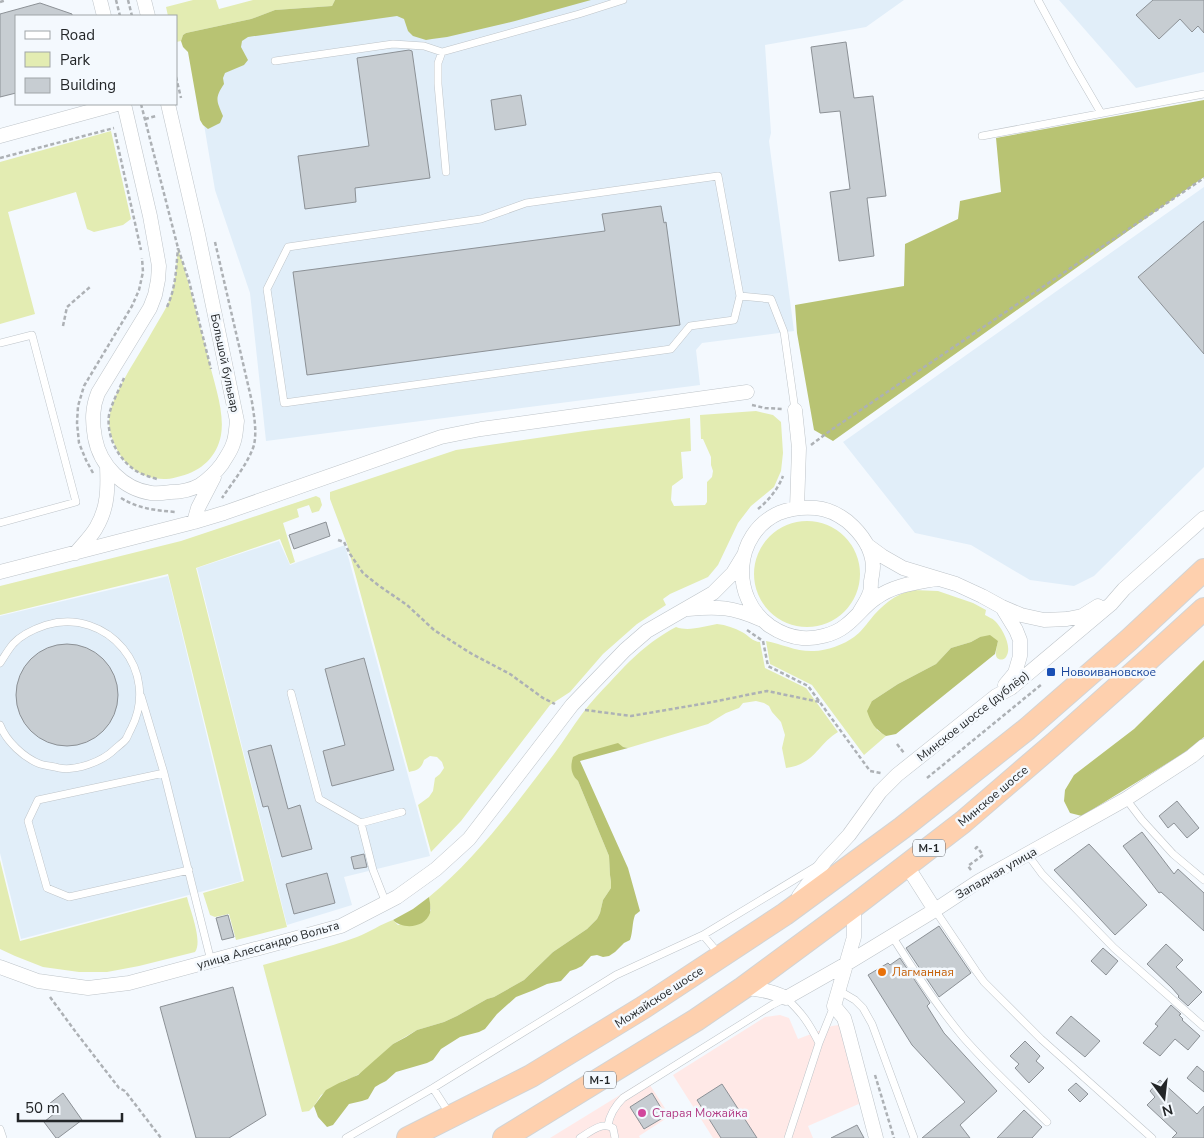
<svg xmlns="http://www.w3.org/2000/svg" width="1204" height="1138" font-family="'Nunito Sans',sans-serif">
  <rect width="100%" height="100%" fill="#f4f9fe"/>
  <path fill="#ffe9e7" d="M780 1015 789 1018 798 1039 832 1026 839 1025 861 1103 808 1126 813 1138H713L673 1075 765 1017Z
    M646 1079 670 1116 639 1136 640 1138H550Z"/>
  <path fill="#e1eef9" d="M577 0H904L866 27 765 45 771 133 769 141 794 331 702 343 696 350 700 385 266 441 250 293 215 190 190 41 409 8Z
    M1059 0H1204V72L1136 88Z
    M1204 187V467L1094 576 1074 586 1030 580 971 545 915 533 843 442Z
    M279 541 290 565 345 545 430 856 344 877 352 905 287 925 197 568Z
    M168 576 242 881 21 939 0 853V616Z"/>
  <path fill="#e3ecb2" d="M193 0H216L219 9 253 0H335L332 6 275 10 251 19 186 33 183 35 181 41 176 42V16H168L166 7Z
    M111 131 131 219 123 225 94 232 87 229 76 192 8 212 35 314 0 324V162Z
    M178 248C190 285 199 323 209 361 214 383 225 412 221 435 217 457 201 471 181 476 176 477 171 479 166 479 142 480 122 464 114 443 111 436 109 428 109 421 110 397 136 360 148 339 154 328 161 317 167 306 176 286 176 270 178 248Z
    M756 411 773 415 781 422 783 453 781 471 774 487 751 506 738 523 718 565 708 577 670 594 663 599 666 605 637 624 603 654 570 692 550 705 461 821 431 852 418 805 429 797 433 791 435 778 440 774 444 768 442 762 437 757 430 756 424 760C421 769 418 770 409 772L347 544 330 499V492L456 450 585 431 690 418 691 451 681 452 683 478 672 486 671 500 674 506 705 505 707 502V482L712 477 713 471 711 465V457L703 439H701L700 415Z
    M316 496 320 498 322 505 319 511 312 513 309 505 297 509 299 517 283 523 295 562 290 564 280 539 196 568 287 927 236 940 229 914 215 917 210 915 203 893 244 881 168 574 0 615V586L181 541Z
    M754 574a53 53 0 1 1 106 0a53 53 0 1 1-106 0Z
    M913 590 938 591 973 603 986 610 985 615C988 617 992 618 995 621 1002 628 1013 647 1006 657 1002 662 995 659 996 653 996 649 997 645 998 641L980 637 971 642 951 648 936 664 898 684 872 701 877 730 886 736 864 755 812 685 770 664 766 641C782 644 797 652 814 651 826 651 845 644 854 637 860 633 865 626 870 620 881 606 895 594 913 590Z
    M717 624C726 625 735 628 742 632 748 635 753 642 760 642L765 668 806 688 838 732C817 745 815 764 786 768L782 748 785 735 781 722 772 712 769 706 764 703 756 701 743 703 739 708 726 713 708 724 628 748 623 747 579 754 574 776 578 781 609 856 610 875 611 882V888L603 900 600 913 597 919 587 929 553 952 524 980 494 997 487 999 457 1016 444 1022 417 1030 393 1044 364 1071 352 1078 345 1080 321 1095 314 1106 309 1111 302 1112 263 965C294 956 327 948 357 937 370 932 381 924 393 920L398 925 431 911 429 897C478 857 516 804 554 754 564 741 572 727 582 714 590 703 600 692 610 682 631 659 648 642 676 627 689 632 704 626 717 624Z
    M0 860 20 941 187 897C190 910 203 941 195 952L139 966 107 972H79L43 967 15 956 0 949Z"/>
  <path fill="#b8c373" d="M335 0H591L515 21 447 37 432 39 426 40 413 36 408 31 404 19 397 16 248 37 242 41 241 47 248 60 244 65 225 73 223 78 224 84C214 99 217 101 223 116L220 123 208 129 203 125 200 120 188 52 183 47 181 41 183 35 186 33 251 19 275 10 332 6Z
    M1204 100V177L833 441 814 430 797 333 795 305 904 286 905 244 958 219 960 201 1001 192 996 138Z
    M990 635 998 641 995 654 896 734 886 736C875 729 871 723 867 711L872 701 898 684 936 664 951 648 971 642 980 637Z
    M1204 660V737L1184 753 1082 816 1070 813 1064 801 1065 790 1074 775 1134 729Z
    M618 743 623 747 628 748 580 761 628 868 640 911 635 915C632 923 633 931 630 940L624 943 615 952 609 956 603 957 597 955 591 956 582 966 576 969 570 971 561 981 547 984 534 990 516 997 497 1014 485 1029 479 1032 460 1037 441 1049 433 1060 427 1063 396 1072 386 1081 380 1084 375 1087 368 1099 362 1101 349 1104 333 1125 327 1127 318 1117 314 1106 326 1090 339 1083 358 1075 393 1044 406 1037 417 1030 444 1022 457 1016 487 999 494 997 524 980 553 952 587 929 597 919 600 913 603 900 611 888V882L610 875 609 856 578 781C571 774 570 767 573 757L579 754Z
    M429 897C430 902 431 908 430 913 425 928 403 930 393 920L413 909Z"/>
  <path fill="#c7cdd2" stroke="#8c9196" d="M1153 0H1204V33L1198 26 1192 32 1180 19 1159 39 1136 15Z
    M40 3 72 14V16H16V93L0 97V14Z
    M846 42 854 98 873 96 886 196 867 198 874 256 839 261 830 192 850 189 840 111 820 113 811 47Z
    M409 50 412 51 430 178 355 188 356 202 305 209 298 156 369 146 357 58Z
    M521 95 526 125 495 130 491 100Z
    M661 206 664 223 666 222 680 325 307 375 293 272 605 231 602 214Z
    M1204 221V354L1138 277Z
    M326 522 330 536 294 549 289 535Z
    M16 695a51 51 0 1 1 102 0a51 51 0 1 1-102 0Z
    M364 658 394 770 332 786 323 751 345 745 325 669Z
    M271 745 288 809 300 805 312 849 282 857 268 806 263 807 248 751Z
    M1177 801 1199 828 1187 838 1174 823 1168 828 1159 816Z
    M1142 832 1174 874 1178 869 1204 893V931L1161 892 1159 893 1123 846Z
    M1089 844 1147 905 1115 935 1054 870Z
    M364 854 367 867 354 869 351 857Z
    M327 873 335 903 294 914 286 884Z
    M228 915 234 937 222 940 216 918Z
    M939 926 971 973 939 997 906 948Z
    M1166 944 1183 960 1176 967 1202 992 1188 1006 1178 997 1179 996 1172 988 1147 964Z
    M1103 948 1118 961 1106 975 1091 961Z
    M900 958 930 1003 927 1006 944 1033 997 1091 960 1125 970 1138H922L965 1102 912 1045 868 975 888 963 890 965Z
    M233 987 266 1115 229 1138H196L160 1007Z
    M1171 1005 1181 1014 1179 1015 1183 1019 1182 1020 1200 1036 1188 1050 1175 1039 1160 1056 1143 1043 1158 1026 1155 1024Z
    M1071 1016 1100 1041 1085 1057 1056 1033Z
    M1025 1041 1040 1056 1036 1061 1044 1068 1029 1083 1015 1068 1019 1064 1010 1056Z
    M1197 1066 1204 1072V1092L1187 1078Z
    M1160 1080 1197 1114 1204 1106V1138H1172L1177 1133 1147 1105 1155 1097 1150 1091Z
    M1076 1083 1088 1094 1080 1102 1068 1090Z
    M722 1084 757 1138H721L697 1100Z
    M63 1093 82 1120 58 1138H56L44 1122 55 1113 49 1104Z
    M652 1093 666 1116 644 1129 630 1107Z
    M1024 1110 1042 1127 1032 1138H997Z
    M857 1125 864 1138H831Z"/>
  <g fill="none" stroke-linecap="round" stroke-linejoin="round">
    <g stroke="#bec4c9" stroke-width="8">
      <path id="service" d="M1038 0 1073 65 1101 113
        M442 52 438 63V84L446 172
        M275 61 393 44 424 46 442 52 579 14 623 0
        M982 136 1204 94
        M740 296 734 320 690 326 671 349 284 403 267 289 288 247 481 219 526 203 718 176 740 296 771 299 784 332 795 410
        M0 343 32 335 76 502 0 523
        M0 663C4 657 8 650 13 644 21 635 34 629 46 625 108 607 161 671 131 729 129 732 128 736 126 739 123 743 118 746 115 749 102 762 76 771 59 768 53 766 46 766 40 764 24 758 6 741 0 725
        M291 693 319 799 361 823 373 870 386 903
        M141 696 164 773 211 961
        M164 773 38 800 28 821 47 888 69 897 189 870
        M1126 799 1142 820 1173 854 1204 880
        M361 823 402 812
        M1028 855 1042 874 1114 948 1204 1027
        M935 910 976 971 984 982 1041 1039 1152 1138
        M703 935 817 866
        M892 936C914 971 937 1006 963 1037 989 1067 1019 1094 1047 1122
        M838 990 855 1000 863 1008 872 1024 914 1138
        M819 1043 834 1006
        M433 1088 449 1113
        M608 1125C610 1114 615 1106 623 1098L772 1005 786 998C802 1013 809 1023 819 1043L788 1138
        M0 1129 3 1138
        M346 1138 433 1088 616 975 703 935 719 954
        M580 1138C590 1132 602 1121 613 1128L615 1138"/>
    </g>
    <g stroke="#bec4c9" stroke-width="15">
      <path id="minor" d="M100 0 104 16
        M144 0 148 16
        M124 104 150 216 159 266 158 280 155 295 150 308 98 393C92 408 92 421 95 438 100 465 123 489 151 493 158 494 164 493 171 492 180 492 191 490 200 485 209 479 216 472 222 464 226 457 231 451 233 444 236 437 236 428 237 421L198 234 168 104
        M0 136 117 104
        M795 410 799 448 797 508
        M194 522 198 508 214 477
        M867 545 882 556 903 568 956 584 982 596 1002 607 1021 615 1044 620 1067 619 1082 616 1098 606
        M76 553C82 545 91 537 96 528 108 508 108 489 107 466
        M0 572 194 522 224 513 441 437 481 429 747 392
        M1002 607 1016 630 1020 640V656L1015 673 1005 685
        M688 609C718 606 732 607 760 619
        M859 613C863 606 868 599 870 592 871 589 871 585 871 581 872 576 873 571 873 566 872 548 860 532 847 521 839 515 827 509 816 508 804 507 791 508 779 513 733 534 730 598 770 626 779 632 790 637 802 638 815 639 834 635 845 626 856 618 864 606 876 598 894 585 915 583 936 579
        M907 866 935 910
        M799 896 825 861 849 835 880 792 897 775 996 696 1011 688 1111 604 1124 589 1204 518
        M854 906V937L834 1006 844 1018 847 1028 876 1138
        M0 967 38 981 88 988 129 983 341 926 397 897 436 869 469 839 572 705 625 650 647 631 713 593 733 573 744 555
        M744 988C759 989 772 991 786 998L846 964 935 910 979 881 1126 799 1192 756 1204 746"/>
    </g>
    <g stroke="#d3d4d4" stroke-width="24">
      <path id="trunk" d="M408 1138 531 1076 644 1007 785 914 902 828 1027 729 1130 639 1204 570
        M504 1138 696 1020 743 988 854 906 963 822 1056 742 1149 659 1204 609"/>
    </g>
    <path stroke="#adb1b5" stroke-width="2.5" stroke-dasharray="4 2.5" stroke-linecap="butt" d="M116 0 120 16
      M128 0 132 16
      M0 2 6 0
      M176 77 181 98
      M141 104 178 248 189 281 211 369
      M145 119 156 116
      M115 133 141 250
      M0 158 114 128
      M215 242 252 402C254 416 257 431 254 445 249 462 232 483 222 498
      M167 307C176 287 176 269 178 248
      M63 326 67 307 90 287
      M124 378C119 390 112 402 109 415 106 437 119 461 138 472 144 475 150 477 157 479
      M752 405 765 408 783 409
      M811 445 831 430 1204 178
      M93 473 86 460 79 443 77 423 78 406 84 386 132 306 139 290 143 272 142 258
      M121 498C139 509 155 510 175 512
      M758 509C769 500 778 489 783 476
      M338 540 344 542 350 554 363 573 378 585 407 605 434 630 472 654 510 674 543 698 555 704
      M747 630 763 641 768 666 808 686 870 771 881 773
      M585 710 631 716 707 703 767 691 820 702
      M897 744 904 753
      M927 778 1042 684
      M971 870 968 866 983 855 977 847 974 850
      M50 997 78 1035 119 1088 125 1091 161 1138
      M875 1075 894 1138"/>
    <use href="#service" stroke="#fff" stroke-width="7"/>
    <use href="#minor" stroke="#fff" stroke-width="14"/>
    <use href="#trunk" stroke="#fed0ae" stroke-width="22"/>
  </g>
  <rect fill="#1a4fb4" stroke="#f4f9fe" stroke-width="2" x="1046" y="667" width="10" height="10" rx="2.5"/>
  <circle fill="#e8710a" stroke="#f4f9fe" stroke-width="2" cx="882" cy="972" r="5"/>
  <circle fill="#d1479c" stroke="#f4f9fe" stroke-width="2" cx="642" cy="1113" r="5"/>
  <g text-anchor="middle" stroke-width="5" stroke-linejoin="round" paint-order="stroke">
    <g fill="#f4f9fe" stroke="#626568" stroke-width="1">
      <rect x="913" y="839.5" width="32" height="17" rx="4"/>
      <rect x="584" y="1071.5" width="32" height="17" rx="4"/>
    </g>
    <g font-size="11" font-weight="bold" fill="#232628">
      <text x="929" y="852">М-1</text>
      <text x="600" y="1084">М-1</text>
    </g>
    <g font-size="12" fill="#232628" stroke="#f4f9fe">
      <text transform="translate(225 363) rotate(78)" y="4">Большой бульвар</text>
      <text transform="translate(973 716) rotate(-38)" y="4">Минское шоссе (дублёр)</text>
      <text transform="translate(993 796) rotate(-40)" y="4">Минское шоссе</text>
      <text transform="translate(996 873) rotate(-30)" y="4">Западная улица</text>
      <text transform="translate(268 945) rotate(-16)" y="4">улица Алессандро Вольта</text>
      <text transform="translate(659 997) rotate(-33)" y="4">Можайское шоссе</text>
    </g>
    <g font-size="12" fill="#164399" stroke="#f4f9fe" text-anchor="start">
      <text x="1061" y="676">Новоивановское</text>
    </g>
    <g font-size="12" fill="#c56008" stroke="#f4f9fe" text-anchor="start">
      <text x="892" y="976">Лагманная</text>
    </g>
    <g font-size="12" fill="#b23c85" stroke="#f4f9fe" text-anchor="start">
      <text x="652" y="1117">Старая Можайка</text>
    </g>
  </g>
  <rect x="15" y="15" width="162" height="90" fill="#f4f9fe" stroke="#a0a5a8"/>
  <rect x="25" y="31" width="25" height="8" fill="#ffffff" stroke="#a0a5a8"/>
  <text x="60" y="40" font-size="15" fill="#232628">Road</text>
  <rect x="25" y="52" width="25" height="15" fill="#e3ecb2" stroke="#a0a5a8"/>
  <text x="60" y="65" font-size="15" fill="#232628">Park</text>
  <rect x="25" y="78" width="25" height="15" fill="#c7cdd2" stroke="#a0a5a8"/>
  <text x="60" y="90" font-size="15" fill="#232628">Building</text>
  <g transform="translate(1164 1098) rotate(165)" stroke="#f4f9fe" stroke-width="4" paint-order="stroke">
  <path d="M0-4L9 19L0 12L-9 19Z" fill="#232628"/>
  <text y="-8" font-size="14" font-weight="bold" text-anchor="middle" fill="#232628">N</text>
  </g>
  <path d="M18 1113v8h104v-8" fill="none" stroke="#232628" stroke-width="2.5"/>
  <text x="25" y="1113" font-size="15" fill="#232628" stroke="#f4f9fe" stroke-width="4" paint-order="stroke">50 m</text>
</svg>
